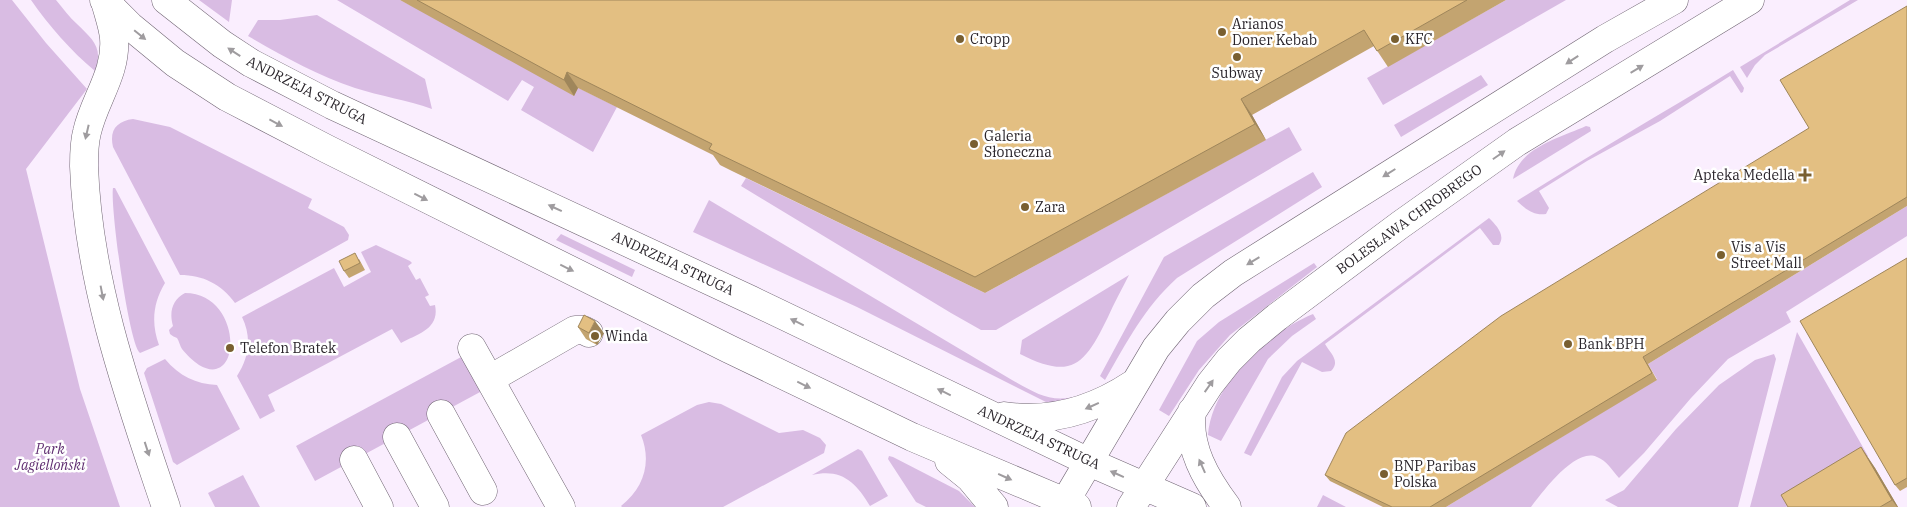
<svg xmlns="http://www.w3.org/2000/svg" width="1907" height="507" font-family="'IBM Plex Serif',serif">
  <rect width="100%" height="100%" fill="#faeefe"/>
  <path fill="#d9bce3" d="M0 0H12L46 43 87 89 26 169 80 389 120 507H0Z
    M31 0H56C63 8 69 17 77 24 92 39 104 47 95 71 71 51 49 26 31 0Z
    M199 0H232L229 22Z
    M337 0H400L617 107 593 152 521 110 534 87 522 80 508 101Z
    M1506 0H1566L1383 105 1367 78Z
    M1850 0H1858L1765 55 1755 65 1747 78 1740 67Z
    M317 15 425 79 432 109C407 100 380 96 355 88 317 75 282 56 248 36L258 20H280Z
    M1733 70 1744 88 1743 92 1741 93 1730 76 1660 121 1587 161 1539 191 1549 208 1546 214C1534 216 1525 209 1517 201 1588 156 1661 114 1733 70Z
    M1481 75 1488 85 1401 137 1394 125Z
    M133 119 170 127 312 199 308 208 344 227 349 235 348 240 235 303C221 284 203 275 180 275L113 147C109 130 117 121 133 119Z
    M1586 126 1590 127 1591 131 1513 179C1519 148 1559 138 1586 126Z
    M1289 127 1302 150 996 330H981L951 313 741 186 746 178 985 293Z
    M1313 172 1322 187 1177 278C1144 308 1127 342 1105 380L1100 376 1164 257Z
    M113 188H115L165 283C153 303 151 323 159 345L140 353C129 345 110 206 113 188Z
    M709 200 1012 380C1038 394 1049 403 1080 396L1062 404 1046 402 857 307 693 232Z
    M1907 206V236L1786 312 1791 322 1728 359 1691 398 1644 453 1619 478C1612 470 1607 461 1597 457 1575 447 1542 493 1531 507H1446L1657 379 1648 364Z
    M1489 218C1496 225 1506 235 1499 245H1493L1480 228 1325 344C1330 353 1341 361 1331 371L1322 372 1302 362 1251 456 1244 453 1282 377 1297 361Z
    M561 234 635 270 632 277 556 240Z
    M376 245 410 261 412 263 408 266 416 280 420 278 429 295 425 297 430 306 435 305C440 329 418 334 401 343L392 329 268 395 275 411 260 419 237 376C249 358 252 337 242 317L334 268 344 287 371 272 361 252Z
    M1314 263 1317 267 1230 335 1199 370 1169 416 1159 410 1197 341 1219 322Z
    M1129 275C1122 289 1114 303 1108 317 1085 364 1073 381 1020 354L1022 340Z
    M185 293C243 293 243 391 199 365 193 361 186 354 182 349 180 346 179 341 177 338 175 337 172 336 170 334L169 330 173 326C169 312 172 300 185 293Z
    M1313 314 1316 319 1292 336 1268 359 1221 441 1208 435C1212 384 1267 333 1313 314Z
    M1797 332 1868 456 1786 507H1750Z
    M1774 354 1776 359 1738 507H1618L1605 500 1624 490 1676 429 1719 385 1755 360Z
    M463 356 482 391 315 481 296 446Z
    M165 359C179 376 196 384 217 385L240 429 177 465 173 462 144 373 147 368Z
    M709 402 721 404 779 433 803 430 820 438 826 445 824 453 723 507H622L621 506C644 488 652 462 641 435L697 405Z
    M858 449 862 451 888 496 870 506C856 482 841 468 812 475Z
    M889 456 893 457 959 491 975 507H926L916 502 888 459Z
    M243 475 260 507H215L208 493Z
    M1323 495 1346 507H1317Z"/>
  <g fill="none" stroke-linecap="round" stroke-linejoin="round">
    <g stroke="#706573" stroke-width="29">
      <path id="pedestrian" d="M472 348 561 507
        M490 379 575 330H583L589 333
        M441 414 483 491
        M397 437 435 507
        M354 460 379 507"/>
    </g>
    <g stroke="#706573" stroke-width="29">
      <path id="minor" d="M105 1C108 13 113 26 114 38 117 73 94 100 87 132 84 143 84 154 84 166 88 283 129 397 166 507"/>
    </g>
    <g stroke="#706573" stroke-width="29">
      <path id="tertiary" d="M104 0 130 26 175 63 227 97 327 149 729 349 912 437 1077 507
        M166 0 222 44 251 63 332 105 751 300 1089 462 1192 507
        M1192 411C1187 447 1206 479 1227 507
        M1004 416C1051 423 1094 410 1133 384
        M949 461 970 478 994 507
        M1062 507 1156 348 1178 321 1203 296 1233 273 1605 39 1674 0
        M1131 507 1210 384 1229 360 1249 340 1277 317 1400 225 1517 142 1750 0"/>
    </g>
    <use href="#pedestrian" stroke="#fff" stroke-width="28"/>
    <use href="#minor" stroke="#fff" stroke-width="28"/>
    <use href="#tertiary" stroke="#fff" stroke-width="28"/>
  </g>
  <path fill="#c3a470" d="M400 0H1506L1388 67 1374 46 1252 115 1266 140 985 293 732 171 720 165 713 155 578 88 574 96Z
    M1907 6V206L1648 364 1657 380 1446 507H1383L1330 481 1325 475 1809 128Z
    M1907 258V487L1900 491 1895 485Z
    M359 259 365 270 349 278 344 271Z
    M578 327 604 333 597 345 586 339Z
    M1861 447 1875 468 1898 507H1788Z"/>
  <path fill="#9f865b" d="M567 72 578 88 574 96 564 80Z
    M1241 99 1252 115 1266 140 1255 124Z
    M595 321 604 333 597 345 589 333Z
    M1861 447 1875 468 1898 507H1897L1892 500Z"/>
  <path fill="#e3bf82" stroke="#9f865b" d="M417 0H1467L1377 51 1364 30 1241 99 1255 124 975 277 721 155 709 149 712 144 567 72 564 80Z
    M1907 6V197L1643 357 1652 373 1430 507H1392L1325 475 1346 433 1501 316 1809 128 1780 80Z
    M355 253 360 263 344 271 339 261Z
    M1907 258V478L1895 485 1800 321Z
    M584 315 595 321 589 333 578 327Z
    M1861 447 1892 500 1880 507H1788L1781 495Z"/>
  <defs><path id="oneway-solid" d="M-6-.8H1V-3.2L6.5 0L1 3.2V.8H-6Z" transform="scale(1.25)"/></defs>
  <g fill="#9f9c9f">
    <use href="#oneway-solid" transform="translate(140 35) rotate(39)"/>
    <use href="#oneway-solid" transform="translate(234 52) rotate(-147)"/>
    <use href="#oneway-solid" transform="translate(1572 60) rotate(147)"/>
    <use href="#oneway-solid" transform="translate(1637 69) rotate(-31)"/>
    <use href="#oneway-solid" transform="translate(276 123) rotate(28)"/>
    <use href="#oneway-solid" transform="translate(87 132) rotate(103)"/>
    <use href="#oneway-solid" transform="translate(1499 155) rotate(-35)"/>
    <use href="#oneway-solid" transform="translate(1389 173) rotate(148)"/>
    <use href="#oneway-solid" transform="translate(421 197) rotate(27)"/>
    <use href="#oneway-solid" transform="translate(555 208) rotate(-155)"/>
    <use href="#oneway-solid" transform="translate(1253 261) rotate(149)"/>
    <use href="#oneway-solid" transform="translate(567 268) rotate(26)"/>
    <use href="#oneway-solid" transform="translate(102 293) rotate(79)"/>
    <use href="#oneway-solid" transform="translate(797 322) rotate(-154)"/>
    <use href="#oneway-solid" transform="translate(804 385) rotate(26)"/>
    <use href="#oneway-solid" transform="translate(1209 386) rotate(-55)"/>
    <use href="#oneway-solid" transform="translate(944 392) rotate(-154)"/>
    <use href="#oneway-solid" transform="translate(1092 406) rotate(156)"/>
    <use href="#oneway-solid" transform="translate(147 449) rotate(72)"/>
    <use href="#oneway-solid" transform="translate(1202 466) rotate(-114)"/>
    <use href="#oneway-solid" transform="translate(1117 474) rotate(-156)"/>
    <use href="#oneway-solid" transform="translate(1005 477) rotate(24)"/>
  </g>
  <g fill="#795f30" stroke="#fff" stroke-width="2">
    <circle cx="1222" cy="32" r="5"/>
    <circle cx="960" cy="39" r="5"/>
    <circle cx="1395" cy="39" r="5"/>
    <circle cx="1237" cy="57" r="5"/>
    <circle cx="974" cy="144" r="5"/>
    <path d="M1802.5 167.5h5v5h5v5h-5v5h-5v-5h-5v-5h5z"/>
    <circle cx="1025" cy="207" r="5"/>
    <circle cx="1721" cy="255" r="5"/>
    <circle cx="595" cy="336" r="5"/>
    <circle cx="1568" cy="344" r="5"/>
    <circle cx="230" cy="348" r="5"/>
    <circle cx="1384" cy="474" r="5"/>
  </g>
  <g text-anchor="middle" stroke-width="5" stroke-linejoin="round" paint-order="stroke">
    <g font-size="14" fill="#29242a" stroke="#fff" text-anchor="start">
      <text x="1232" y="29">Arianos<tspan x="1232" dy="16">Doner Kebab</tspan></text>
      <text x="970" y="44">Cropp</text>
      <text x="1405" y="44">KFC</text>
      <text x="1237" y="78" text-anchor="middle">Subway</text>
      <text x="984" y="141">Galeria<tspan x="984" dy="16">Słoneczna</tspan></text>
      <text x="1795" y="180" text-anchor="end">Apteka Medella</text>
      <text x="1035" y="212">Zara</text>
      <text x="1731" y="252">Vis a Vis<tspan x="1731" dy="16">Street Mall</tspan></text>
      <text x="605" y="341">Winda</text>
      <text x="1578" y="349">Bank BPH</text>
      <text x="240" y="353">Telefon Bratek</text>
      <text x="1394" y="471">BNP Paribas<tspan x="1394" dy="16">Polska</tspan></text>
    </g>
    <g font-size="14" fill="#29242a" stroke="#fff">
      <text transform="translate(307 90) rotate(27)" y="5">ANDRZEJA STRUGA</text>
      <text transform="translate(1409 219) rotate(-36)" y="5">BOLESŁAWA CHROBREGO</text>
      <text transform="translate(673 263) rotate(25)" y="5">ANDRZEJA STRUGA</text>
      <text transform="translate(1039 437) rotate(25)" y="5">ANDRZEJA STRUGA</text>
    </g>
    <g font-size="14" font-style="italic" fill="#613072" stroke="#fff">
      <text x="50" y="454">Park<tspan x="50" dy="16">Jagielloński</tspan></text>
    </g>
  </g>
</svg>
